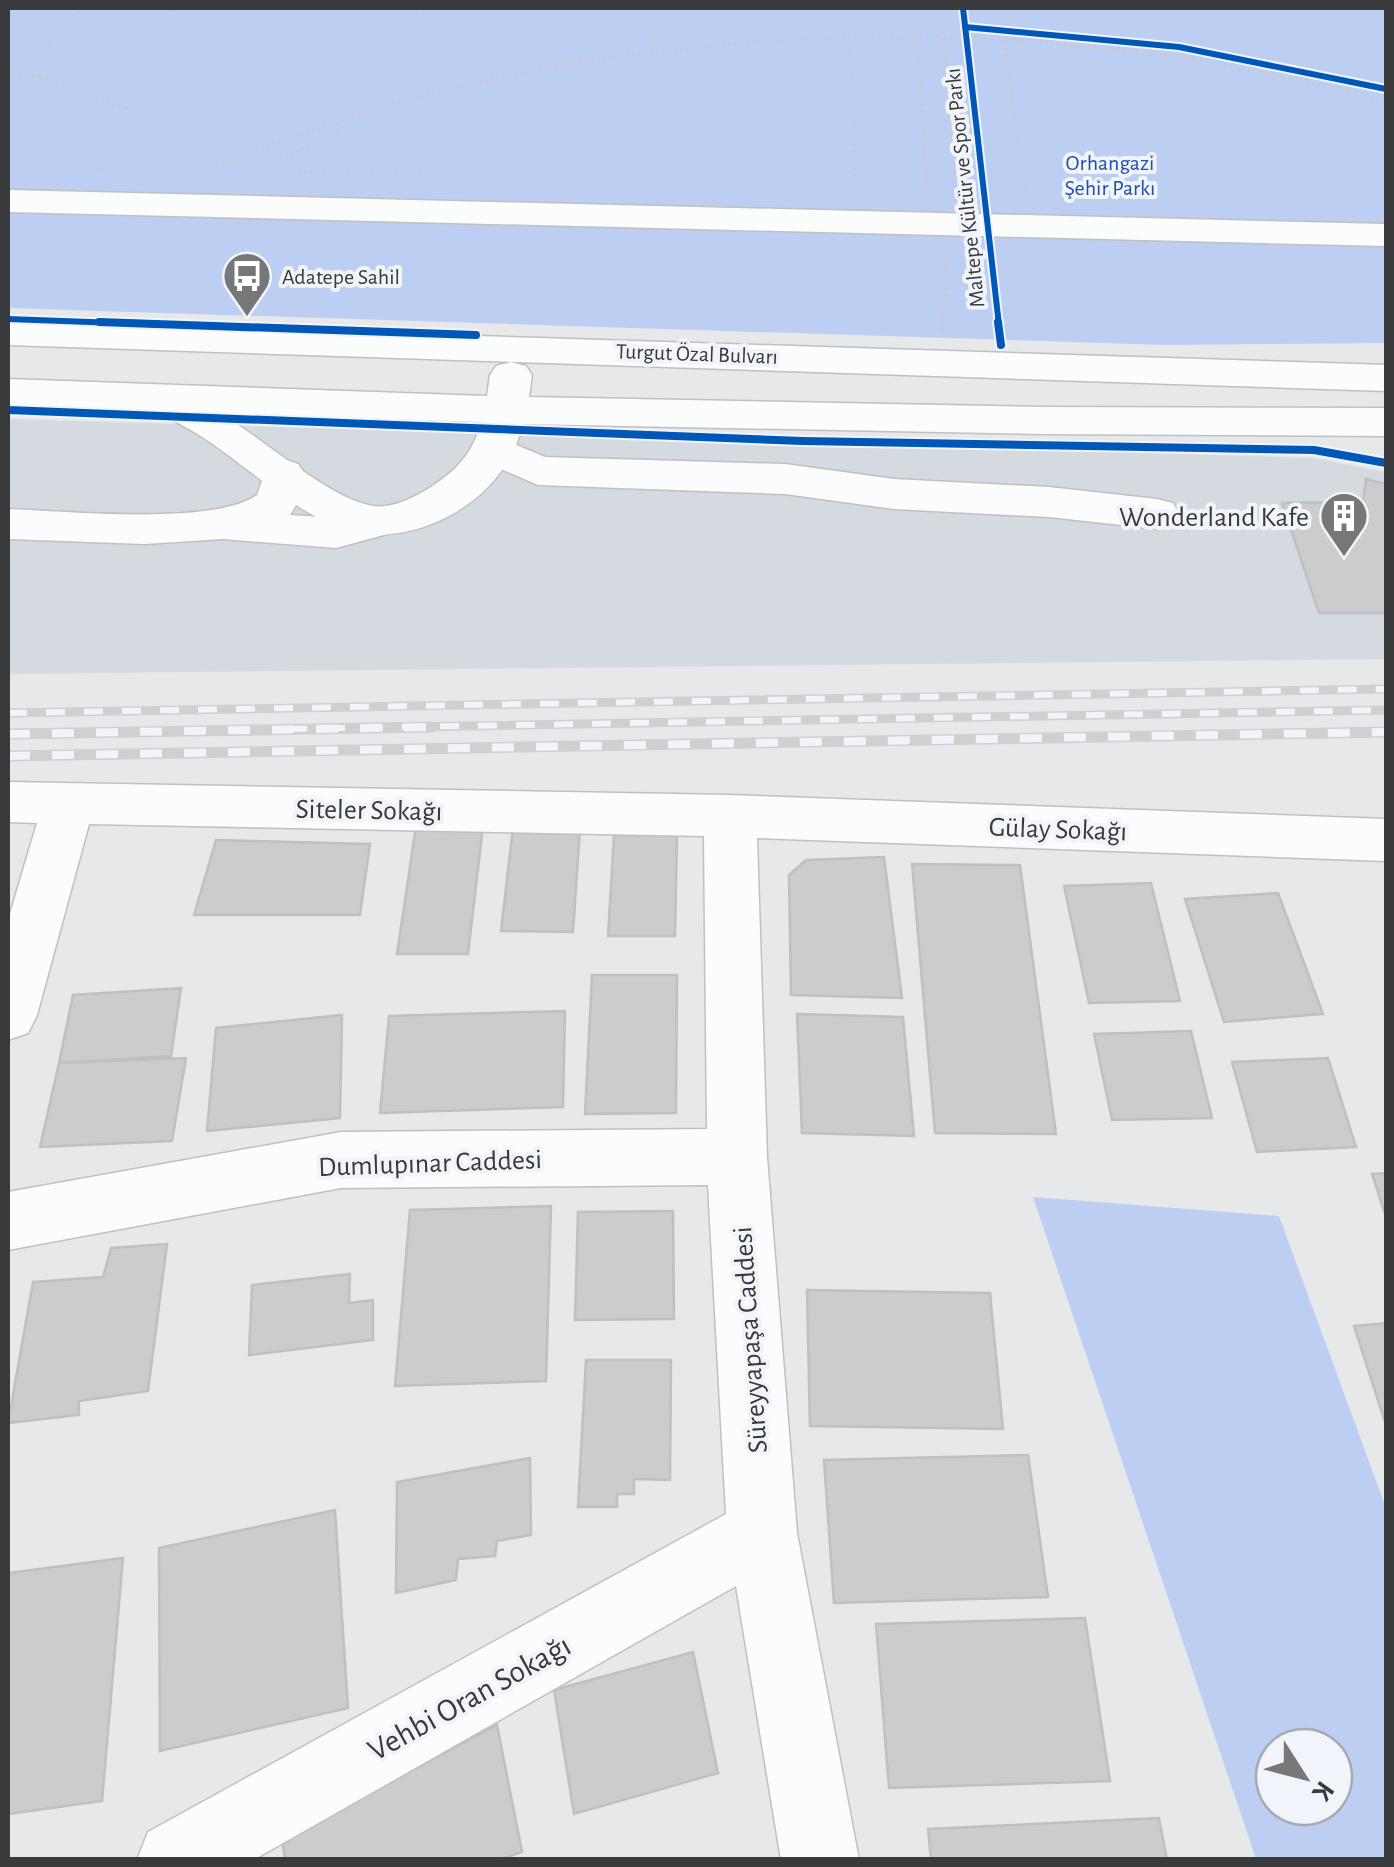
<svg xmlns="http://www.w3.org/2000/svg" width="1394" height="1867" font-family="'Alegreya Sans',sans-serif">
  <rect width="100%" height="100%" fill="#e6e8ea"/>
  <path fill="#d5dae0" d="M8 419 1313 458 1386 472V659L8 674Z"/>
  <path fill="#bccff2" fill-rule="evenodd" d="M8 8H1386V343L1165 345 8 308Z
    M1033 1197 1279 1216 1386 1508V1859H1256ZM1274 1747H1334V1807H1274Z"/>
  <path fill="#cbccce" stroke="#bec0c1" stroke-width="2.5" d="M1366 479 1386 484V613H1319L1282 503 1363 502Z
    M416 826H483L468 954H397Z
    M513 827 580 828 573 932 501 931Z
    M614 835H677L675 936H608Z
    M216 840 370 844 360 915H194Z
    M884 857 902 998 791 995 789 875 806 860Z
    M912 864 1020 865 1056 1134 935 1133Z
    M1151 883 1180 1001 1089 1003 1064 886Z
    M1278 893 1323 1014 1224 1022 1185 899Z
    M592 975H677L676 1113 585 1114Z
    M181 988 171 1056 59 1063 73 995Z
    M565 1011 563 1107 380 1113 389 1016Z
    M797 1014 903 1017 914 1136 802 1133Z
    M342 1015 340 1118 207 1131 216 1028Z
    M1191 1031 1212 1118 1112 1120 1094 1034Z
    M186 1058 172 1141 40 1147 59 1063Z
    M1328 1058 1356 1147 1257 1152 1232 1062Z
    M1386 1173V1217L1372 1174Z
    M551 1206 546 1381 395 1386 410 1210Z
    M673 1211 674 1319 575 1320 578 1212Z
    M167 1244 148 1391 79 1401V1415L8 1423 33 1282 103 1277 111 1248Z
    M350 1274 349 1303 373 1300V1340L249 1355 252 1285Z
    M807 1290 990 1293 1003 1429 810 1426Z
    M1386 1323V1425L1354 1326Z
    M586 1360H671L670 1480 634 1479V1494H617V1507H578Z
    M1028 1455 1048 1597 834 1603 824 1460Z
    M530 1458 531 1535 497 1541 495 1556 458 1559 456 1580 396 1593 397 1482Z
    M335 1510 348 1708 160 1751 159 1548Z
    M123 1558 102 1801 8 1814V1573Z
    M1085 1618 1110 1781 889 1788 876 1624Z
    M693 1652 718 1773 574 1814 554 1690Z
    M497 1725 522 1852 498 1860H285L282 1839Z
    M1159 1818 1167 1860H931L928 1829Z"/>
  <g fill="none" stroke-linecap="round" stroke-linejoin="round">
    <g stroke="#bfc0c2" stroke-width="3">
      <path id="minor" d="M8 190 1386 224V246L8 212Z
        M495 436 545 457 785 464 894 479 1049 487 1157 499 1173 503 1179 514 1173 525 1157 529 1049 517 894 509 785 494 538 485 480 460 473 450 480 440Z
        M283 459 298 464 305 474 301 497 290 515 336 518 375 507 391 511 397 522 391 533 336 548 223 539 145 544 8 539V509C65 511 213 526 257 495L268 464Z
        M8 782 730 795 1386 819V861L757 838 767 1157 797 1533 859 1860H781L736 1586 253 1860H137L148 1832 726 1514 708 1185 341 1188 8 1250V1192L341 1132 707 1129 704 836 89 824 37 1015 28 1033 8 1040V921L37 823 8 822Z"/>
    </g>
    <g stroke="#bfc0c2" stroke-width="3">
      <path id="highway" d="M8 321 1386 365V391L8 345Z
        M511 362 526 366 532 375 529 397 1042 407 1386 408V436L1042 434 523 424C513 465 486 496 449 516 321 583 258 448 152 412 141 408 126 410 114 409 79 408 43 407 8 405V379L487 396 490 375 496 366ZM221 414 481 422C474 450 460 467 437 483 419 495 395 509 373 506 329 499 261 437 221 414Z"/>
    </g>
    <path stroke="#c8c8c8" stroke-width="4" stroke-dasharray="1 5" stroke-linecap="butt" d="M84 8 50 40 41 77 125 108 97 173
      M357 8 416 11 491 8
      M637 8 662 49
      M916 8 927 191
      M941 8 957 193
      M850 37 856 190
      M1005 42 1025 194
      M8 73 41 77
      M125 108 174 8
      M206 170C291 138 376 105 465 85 759 18 1094 19 1386 102
      M247 171 339 134 336 121
      M299 172 421 173
      M943 325 947 257"/>
    <path stroke="#c8c8c8" stroke-width="5" stroke-dasharray="2.5 6" stroke-linecap="butt" d="M943 330V322"/>
    <use href="#minor" fill="#fbfcfc" fill-rule="evenodd"/>
    <use href="#highway" fill="#fbfcfc" fill-rule="evenodd"/>
    <g stroke="#d0d0d0" stroke-width="9">
      <path id="rail-far1" d="M8 713 1386 689
        M288 729 1386 710"/>
    </g>
    <g stroke="#d0d0d0" stroke-width="11">
      <path id="rail" d="M8 734 432 727
        M8 756 1386 732"/>
    </g>
    <use href="#rail-far1" stroke="#f1f4fa" stroke-width="6" stroke-dasharray="19" stroke-linecap="butt"/>
    <use href="#rail" stroke="#f1f4fa" stroke-width="8" stroke-dasharray="22" stroke-linecap="butt"/>
    <g stroke="#f1f4fa" stroke-width="10">
      <path id="cycleway-far1" d="M963 8 999 325
        M965 27 1179 47 1386 89
        M8 319 172 325"/>
    </g>
    <g stroke="#f1f4fa" stroke-width="12">
      <path id="cycleway" d="M99 322 476 335
        M998 322 1001 345
        M8 410 803 441 1314 450 1386 463"/>
    </g>
    <use href="#cycleway-far1" stroke="#0057b8" stroke-width="6"/>
    <use href="#cycleway" stroke="#0057b8" stroke-width="8"/>
  </g>
  <defs>
    <g id="bus-pin" transform="scale(2.5)"><path d="M0 17L-7.5 6A9.5 9.5 0 1 1 7.5 6Z" fill="#767779" stroke="#f1f4fa"/><path d="M-5-6H5V4H4V6H2V4H-2V6H-4V4H-5ZM-3.5-4V0h7V-4ZM-3.5 1.2v1.5H-2V1.2ZM2 1.2v1.5H3.5V1.2Z" fill="#fff"/></g>
    <g id="building-pin" transform="scale(2.5)"><path d="M0 17L-7.5 6A9.5 9.5 0 1 1 7.5 6Z" fill="#767779" stroke="#f1f4fa"/><path d="M-4-6H4V6H1V3H-1V6H-4ZM-2.5-4.3h1.7v1.8h-1.7ZM.8-4.3h1.7v1.8H.8ZM-2.5-1h1.7V.8h-1.7ZM.8-1h1.7V.8H.8Z" fill="#fff"/></g>
  </defs>
  <g fill-rule="evenodd">
    <use href="#bus-pin" x="247" y="276"/>
    <use href="#building-pin" x="1344" y="516"/>
  </g>
  <g text-anchor="middle" stroke-width="8" stroke-linejoin="round" paint-order="stroke">
    <g font-size="22" fill="#204fac" stroke="#f1f4fa">
      <text x="1110" y="170">Orhangazi<tspan x="1110" dy="25">Şehir Parkı</tspan></text>
    </g>
    <g font-size="22" fill="#393a3c" stroke="#f1f4fa">
      <text transform="translate(964 188) rotate(-96)" y="8">Maltepe Kültür ve Spor Parkı</text>
      <text transform="translate(697 353) rotate(2)" y="8">Turgut Özal Bulvarı</text>
    </g>
    <g font-size="22" fill="#393a3c" stroke="#f1f4fa" text-anchor="start">
      <text x="282" y="284">Adatepe Sahil</text>
    </g>
    <g font-size="28" fill="#393a3c" stroke="#f1f4fa" text-anchor="end">
      <text x="1309" y="526">Wonderland Kafe</text>
    </g>
    <g font-size="28" fill="#393a3c" stroke="#f1f4fa">
      <text transform="translate(369 809) rotate(1)" y="10">Siteler Sokağı</text>
      <text transform="translate(1058 828) rotate(2)" y="10">Gülay Sokağı</text>
      <text transform="translate(430 1162) rotate(-2)" y="10">Dumlupınar Caddesi</text>
      <text transform="translate(749 1340) rotate(-94)" y="10">Süreyyapaşa Caddesi</text>
    </g>
    <g font-size="32" fill="#393a3c" stroke="#f1f4fa">
      <text transform="translate(469 1697) rotate(-29)" y="11">Vehbi Oran Sokağı</text>
    </g>
  </g>
  <rect width="1394" height="1867" fill="none" stroke="#393a3c" stroke-width="20"/>
  <g transform="translate(1304 1777) rotate(126)"><circle r="48" fill="#f1f4fa" stroke="#a7aaae" stroke-width="2.5"/>
  <path d="M0-8L18 38L0 25L-18 38Z" fill="#767779"/>
  <text y="-15" font-size="28" font-weight="bold" text-anchor="middle" fill="#393a3c">K</text>
  </g>
</svg>
